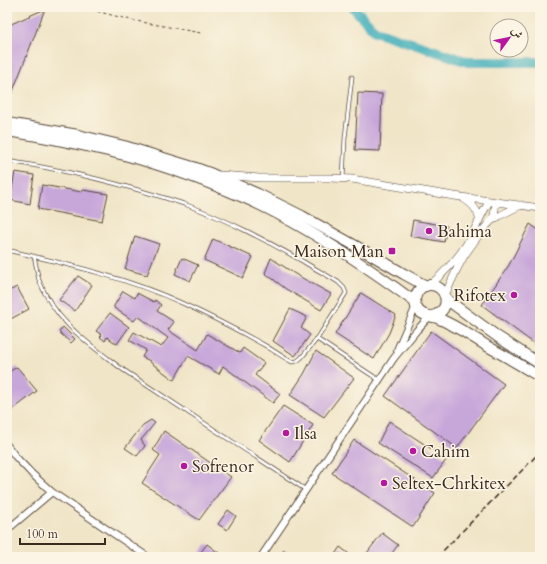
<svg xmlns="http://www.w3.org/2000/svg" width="547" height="564" font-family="Cardo,Amiri,serif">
  <rect width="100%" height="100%" fill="#fcf5e5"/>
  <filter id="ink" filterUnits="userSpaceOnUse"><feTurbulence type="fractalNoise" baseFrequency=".025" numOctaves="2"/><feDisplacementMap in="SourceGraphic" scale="8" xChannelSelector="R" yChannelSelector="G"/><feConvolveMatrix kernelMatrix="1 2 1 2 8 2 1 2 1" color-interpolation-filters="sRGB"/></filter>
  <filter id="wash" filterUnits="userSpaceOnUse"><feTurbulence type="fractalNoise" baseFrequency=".012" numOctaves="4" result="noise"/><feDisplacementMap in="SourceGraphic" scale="16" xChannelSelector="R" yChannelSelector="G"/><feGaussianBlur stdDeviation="0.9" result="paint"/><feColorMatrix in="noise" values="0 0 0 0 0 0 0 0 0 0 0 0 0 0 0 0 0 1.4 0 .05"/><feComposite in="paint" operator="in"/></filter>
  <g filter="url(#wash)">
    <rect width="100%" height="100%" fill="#f0e5c7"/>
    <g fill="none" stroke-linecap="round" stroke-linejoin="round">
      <path stroke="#3dadb9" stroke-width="10" d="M353 7 375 31 468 62H540"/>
    </g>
    <g id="blocks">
      <path fill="#c7a6da" d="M45 9 7 106V31L9 25Z
        M358 93 382 94 380 151 355 150Z
        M15 172 34 175 30 204 10 200Z
        M42 185 82 192 83 190 108 194 102 221 38 209Z
        M413 220 447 226 444 242 410 236Z
        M530 224 540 231V338L536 345 482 305 509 265Z
        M135 236 159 244 147 275 125 269Z
        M213 239 253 257 243 278 204 260Z
        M182 258 198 265 190 281 175 274Z
        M271 258 295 274 331 294 321 310 286 289 265 273Z
        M78 276 92 285 75 311 59 300Z
        M17 287 29 309 7 321V292Z
        M123 291 135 298 137 293 154 302 155 300 161 305 157 311 174 322 168 330 198 350 207 334 240 353 243 348 264 363 255 375 280 394 273 403 223 366 219 374 188 356 174 380 150 362V361L142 357 146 350 129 340 134 332 161 347 168 338 138 316 134 321 114 308V306Z
        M361 293 396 315 389 333 374 359 335 334Z
        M290 309 307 317 301 328 310 335 295 356 273 341Z
        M110 313 129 327 117 344 107 337 105 341 100 337 102 335 96 331Z
        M63 327 75 339 71 343 59 332Z
        M431 331 504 384 457 448 385 396Z
        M316 351 354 378 324 417 290 395 304 374Z
        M17 367 37 391 7 414V373Z
        M283 406 313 425 290 462 259 440Z
        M151 420 155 423 141 440 145 446 137 456 125 448 143 425Z
        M389 421 447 459 433 478 378 443Z
        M164 431 231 477 199 520 142 483 160 455 153 450Z
        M354 440 435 493 413 527 332 473Z
        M228 510 236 516 227 530 218 524Z
        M382 533 398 545 389 557H364Z
        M207 544 224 557H197Z
        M340 547 353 557H333Z
        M284 550 294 557H280Z"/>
    </g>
  </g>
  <g filter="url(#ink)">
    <use href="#blocks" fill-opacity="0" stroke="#564637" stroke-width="1"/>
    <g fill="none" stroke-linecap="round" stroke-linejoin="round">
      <g stroke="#564637" stroke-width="4.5">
        <path id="service" d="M7 161C67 170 126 185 184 204 226 219 265 240 304 262 315 269 327 275 338 282L344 288 346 293 317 339 301 358 297 361 292 362C283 357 274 351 266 346 239 331 212 317 184 304 128 278 67 264 7 250
          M343 179 345 138 352 77
          M34 256C36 264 37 273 39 280 54 321 89 344 122 369L306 490
          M317 339 379 380"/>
      </g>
      <g stroke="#564637" stroke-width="8">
        <path id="minor" d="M397 350 416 306
          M7 445 15 456 32 474 52 492 148 557
          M7 530 52 492
          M261 557 394 358 417 330 430 316"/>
      </g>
      <g stroke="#564637" stroke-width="8">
        <path id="tertiary" d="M220 175 260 178H331L352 179 454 196 540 208
          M464 199C472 203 477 209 479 218
          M491 221 501 215 521 205
          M430 285C445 272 459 258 469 240 477 227 481 213 490 201
          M445 295 457 269 464 256 481 232 491 221 494 216 496 202"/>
      </g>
      <g stroke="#564637" stroke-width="12">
        <path id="trunk" d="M7 123 78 135 124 146 193 167 212 174 258 194 302 216 370 254 404 274 426 286
          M7 131C41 136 75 143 108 151 155 162 201 179 245 198 275 211 304 228 333 246 361 263 388 282 415 302
          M446 299 498 337 540 364
          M432 316C454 311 447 283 428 285 416 287 411 302 419 311 423 316 427 315 433 317 437 317 441 320 444 321 459 328 473 337 487 346 505 356 522 366 540 377"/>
      </g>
      <path stroke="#564637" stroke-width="1" stroke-dasharray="3 3" stroke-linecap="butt" d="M80 7 131 20 201 33"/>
      <use href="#service" stroke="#fff" stroke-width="3"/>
      <use href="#minor" stroke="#fff" stroke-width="6"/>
      <use href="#tertiary" stroke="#fff" stroke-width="7"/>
      <use href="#trunk" stroke="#fff" stroke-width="10"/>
      <path stroke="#3b2a1e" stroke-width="1.5" stroke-dasharray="6 3" stroke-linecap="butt" d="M437 557 540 452"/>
    </g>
  </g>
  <g fill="#b5179e" stroke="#fcf5e5" stroke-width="1.5">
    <circle cx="429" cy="231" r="4"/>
    <rect x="388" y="247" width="8" height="8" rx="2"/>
    <circle cx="514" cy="295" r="4"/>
    <circle cx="286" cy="433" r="4"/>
    <circle cx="413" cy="451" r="4"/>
    <circle cx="184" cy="466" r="4"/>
    <circle cx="384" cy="483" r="4"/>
  </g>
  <g text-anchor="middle" stroke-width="3" stroke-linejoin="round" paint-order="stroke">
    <g font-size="17" fill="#3b2a1e" stroke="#fcf5e5" text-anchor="start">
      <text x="437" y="237">Bahima</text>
      <text x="384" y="257" text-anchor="end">Maison Man</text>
      <text x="506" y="301" text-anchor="end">Rifotex</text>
      <text x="294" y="439">Ilsa</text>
      <text x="421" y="457">Cahim</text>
      <text x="192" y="472">Sofrenor</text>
      <text x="392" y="489">Seltex-Chrkitex</text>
    </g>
  </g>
  <rect width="547" height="564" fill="none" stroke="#fcf5e5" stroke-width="24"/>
  <g transform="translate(509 38) rotate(57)"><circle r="19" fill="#fcf5e5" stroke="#afa495"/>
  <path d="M0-3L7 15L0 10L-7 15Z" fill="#b5179e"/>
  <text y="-6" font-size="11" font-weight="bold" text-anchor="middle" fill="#3b2a1e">ش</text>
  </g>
  <path d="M20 538v6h85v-6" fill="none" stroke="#3b2a1e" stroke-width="2"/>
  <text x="26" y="538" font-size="12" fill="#3b2a1e" stroke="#fcf5e5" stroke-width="3" paint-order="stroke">100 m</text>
</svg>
